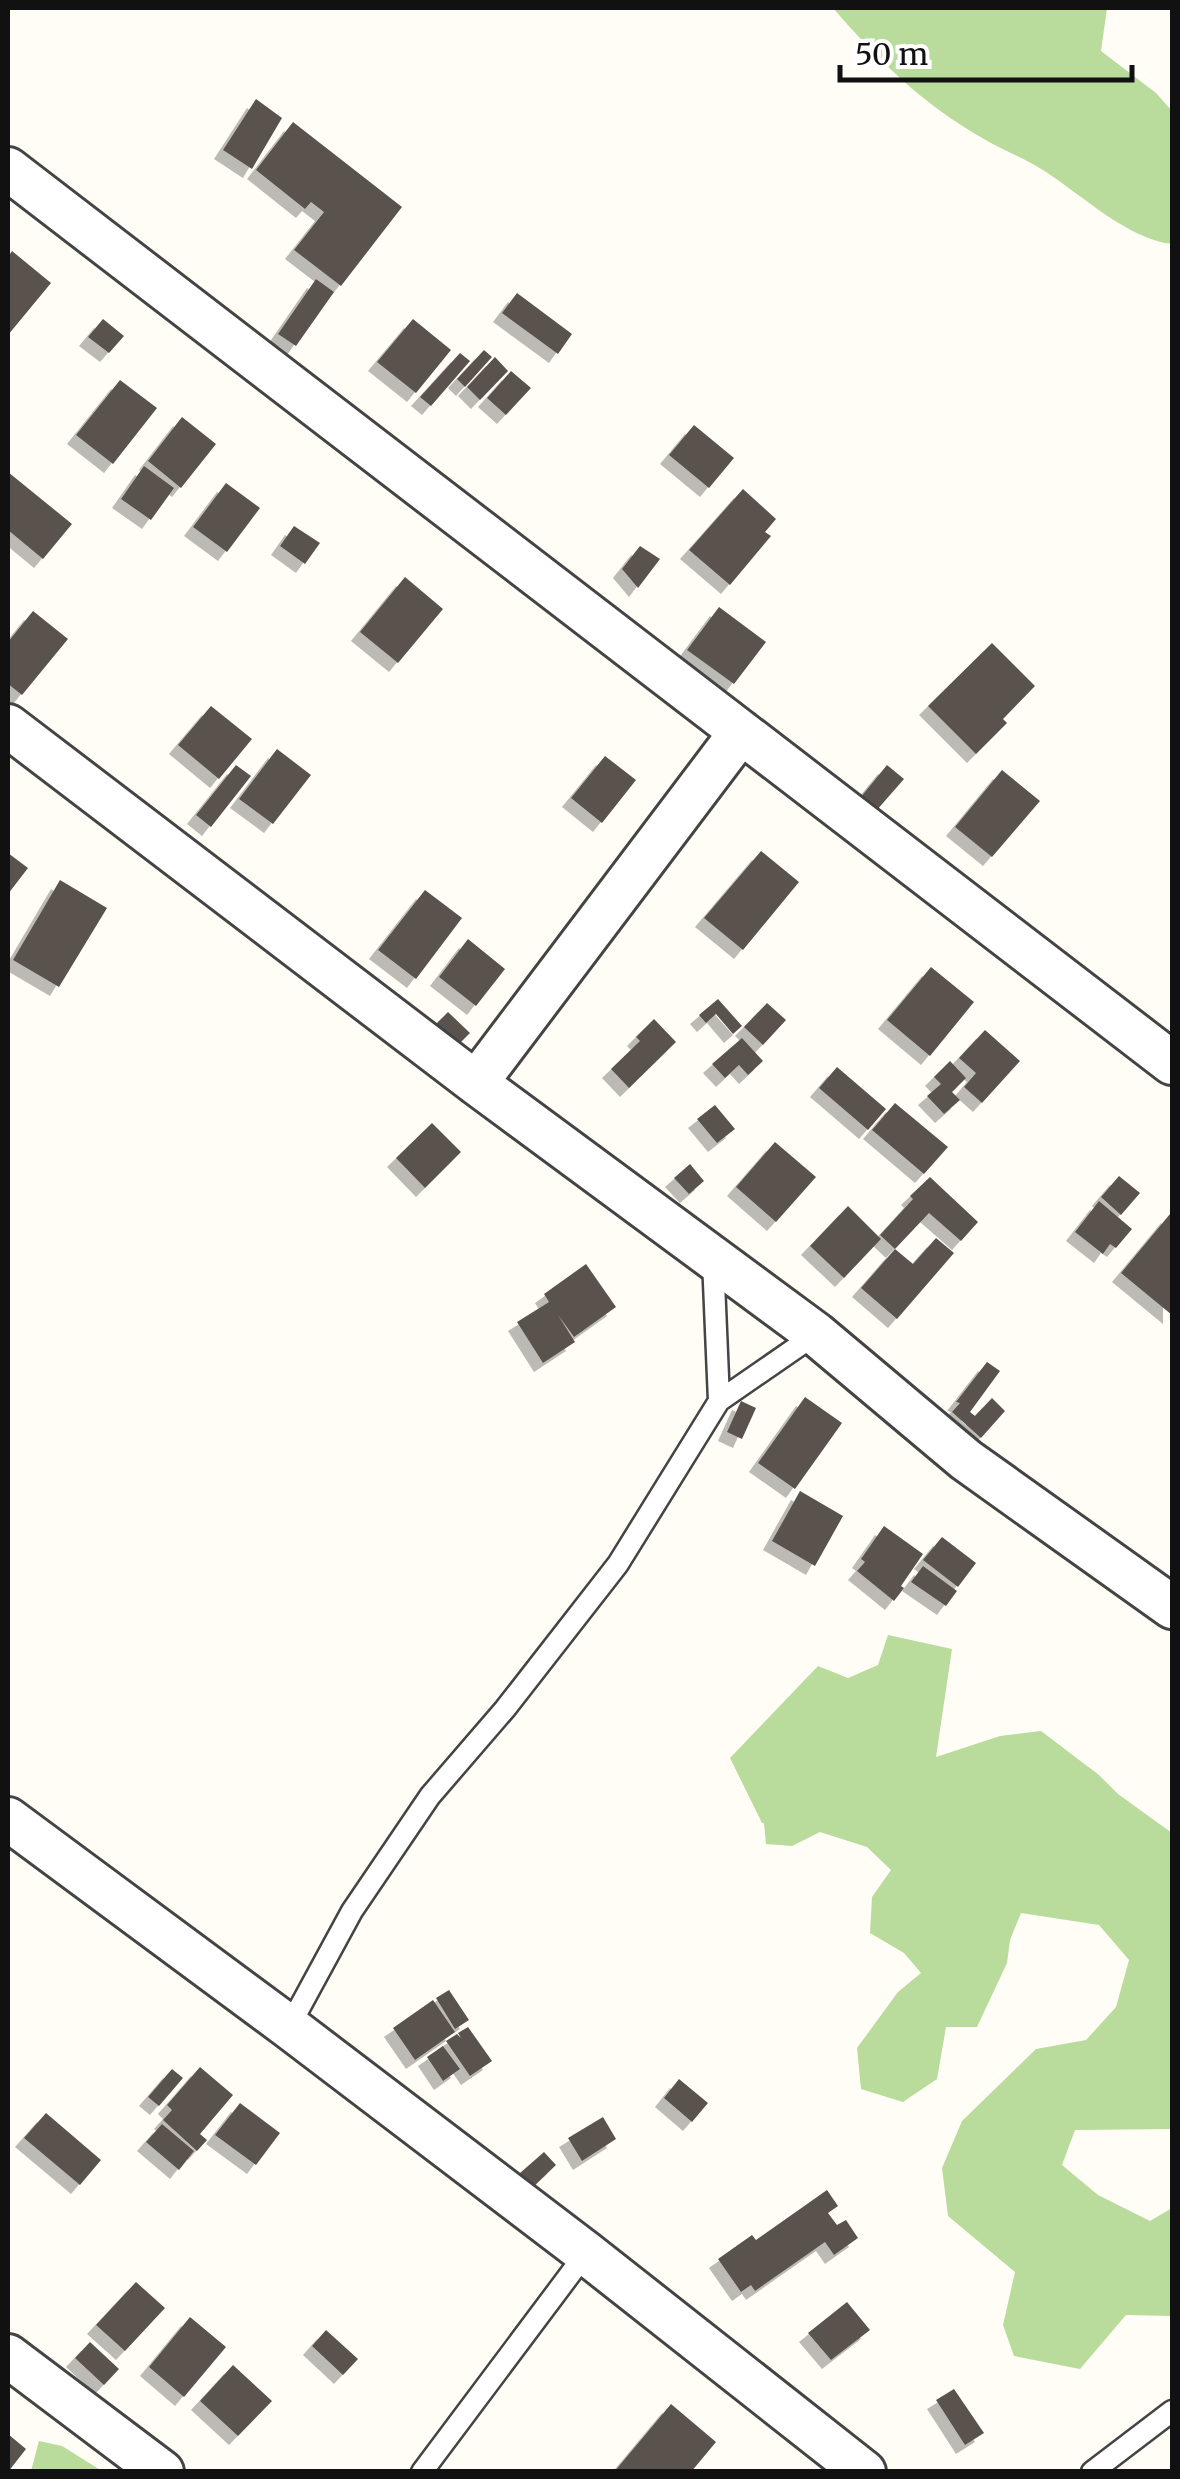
<svg xmlns="http://www.w3.org/2000/svg" width="1180" height="2479" font-family="Merriweather,serif">
  <defs>
    <filter id="shadow"><feDropShadow dx="-9" dy="9" stdDeviation="0" flood-color="#0004"/></filter>
  </defs>
  <rect width="100%" height="100%" fill="#fffdf5"/>
  <path fill="#b9dc9c" d="M833 8H1107L1101 51 1156 93 1172 111V244C1128 239 1083 196 1046 172 1027 159 1004 151 984 139 921 103 880 62 833 8Z
    M888 1635 952 1649 936 1757 1000 1736 1041 1731 1099 1775 1118 1794 1172 1833V2129L1075 2130 1062 2165 1098 2195 1150 2221 1172 2208V2316L1126 2315 1080 2369 1014 2356 1003 2325 1015 2272 948 2216 942 2168 962 2121 1036 2049 1086 2040 1116 2007 1129 1960 1099 1925 1021 1913 1010 1940 1007 1963 977 2027H946L937 2079 903 2102 861 2089 857 2048 898 1992 921 1973 904 1953 870 1933 872 1897 891 1870 867 1847 820 1832 792 1846 766 1844 764 1823H762L730 1758 818 1666 848 1678 878 1665Z
    M39 2441 62 2446 102 2471H31Z"/>
  <path fill="#5a524d" filter="url(#shadow)" d="M256 99 282 118 252 169 223 150Z
    M293 122 402 207 341 286 294 250 324 212 311 202 305 209 256 170Z
    M12 251 51 283 8 335V257Z
    M316 279 334 292 296 346 278 334Z
    M517 293 572 334 558 354 502 313Z
    M103 319 124 336 109 353 88 337Z
    M413 319 451 350 416 393 377 362Z
    M484 350 492 357 465 387 457 379Z
    M460 353 470 361 431 406 420 397Z
    M495 357 508 371 480 400 467 387Z
    M511 371 531 388 506 415 487 398Z
    M120 380 157 408 113 464 76 435Z
    M182 417 216 444 181 488 148 461Z
    M694 425 734 458 709 488 669 455Z
    M144 466 174 488 151 520 121 499Z
    M8 472 72 524 43 559 8 530Z
    M226 483 260 508 227 552 193 527Z
    M743 489 776 519 765 532 771 536 730 585 689 550Z
    M294 526 320 543 305 564 280 546Z
    M640 546 660 559 638 588 622 569Z
    M405 577 443 609 398 663 360 632Z
    M719 607 766 642 734 684 687 650Z
    M33 611 68 639 22 695 8 684V642Z
    M992 643 1035 686 1003 719 1007 723 976 754 928 706Z
    M211 706 252 739 219 779 178 745Z
    M277 749 311 775 273 824 239 799Z
    M605 756 636 780 602 823 571 798Z
    M236 765 251 776 211 827 196 815Z
    M887 765 904 779 876 811 860 798Z
    M1002 770 1040 801 992 857 955 827Z
    M761 851 799 882 743 950 704 918Z
    M8 853 28 868 8 894Z
    M60 880 107 908 59 987 13 960Z
    M425 890 462 918 416 979 378 950Z
    M468 939 505 969 476 1006 439 977Z
    M931 967 974 1002 930 1056 887 1020Z
    M718 999 742 1026 733 1034 716 1014 706 1023 699 1015Z
    M767 1003 786 1020 763 1045 744 1027Z
    M448 1012 470 1033 451 1052 430 1030Z
    M654 1019 676 1042 629 1088 611 1069 640 1041 636 1037Z
    M985 1030 1020 1061 982 1103 964 1087 976 1073 959 1058Z
    M742 1038 763 1061 748 1075 739 1065 725 1078 712 1064Z
    M950 1061 966 1078 952 1092 960 1100 944 1114 927 1096 941 1084 934 1077Z
    M837 1067 886 1109 868 1130 819 1088Z
    M895 1103 948 1147 924 1174 872 1130Z
    M715 1105 735 1129 717 1143 697 1119Z
    M432 1123 461 1152 425 1188 396 1158Z
    M775 1142 816 1177 776 1222 736 1187Z
    M690 1164 704 1181 689 1194 674 1178Z
    M1119 1176 1140 1193 1121 1215 1101 1197Z
    M930 1177 978 1222 961 1241 929 1213 895 1249 880 1235 913 1199 910 1196Z
    M1099 1201 1132 1229 1116 1248 1110 1244 1103 1254 1075 1232Z
    M848 1206 881 1239 844 1278 810 1246Z
    M1170 1214 1172 1216V1315L1121 1273Z
    M936 1238 954 1253 897 1319 861 1288 895 1249 913 1264Z
    M586 1264 616 1307 574 1337 558 1315 575 1342 543 1363 517 1322 549 1302 544 1294Z
    M987 1362 1000 1371 970 1412 975 1416 992 1398 1005 1411 981 1438 952 1412 960 1403 956 1402Z
    M805 1397 842 1423 795 1489 758 1463Z
    M741 1401 756 1408 742 1439 727 1432Z
    M800 1491 843 1516 815 1566 772 1541Z
    M884 1526 923 1554 901 1586 904 1588 894 1601 857 1571 865 1562 861 1559Z
    M942 1537 976 1563 958 1587 923 1560Z
    M923 1566 957 1591 946 1606 911 1582Z
    M449 1990 469 2020 455 2029 436 1998Z
    M433 2000 455 2032 415 2060 393 2028Z
    M468 2027 492 2061 470 2076 446 2041 457 2034 461 2038 458 2033Z
    M443 2046 460 2069 443 2081 427 2057Z
    M200 2067 233 2095 200 2134 207 2140 197 2151 163 2120 172 2110 167 2105Z
    M172 2069 183 2078 159 2106 148 2097Z
    M679 2079 708 2103 692 2122 664 2098Z
    M240 2103 280 2133 256 2165 215 2135Z
    M46 2113 101 2160 80 2185 24 2138Z
    M603 2117 616 2139 582 2161 568 2138Z
    M162 2124 194 2151 179 2170 146 2142Z
    M544 2152 556 2165 533 2187 520 2173Z
    M827 2190 838 2206 828 2213 837 2225 846 2220 858 2238 834 2255 825 2242 755 2291 751 2285 741 2292 718 2259 752 2235 756 2240Z
    M136 2282 165 2308 125 2351 96 2325Z
    M847 2302 870 2330 831 2360 808 2333Z
    M190 2317 226 2347 184 2397 149 2367Z
    M326 2330 358 2359 343 2375 312 2346Z
    M90 2342 119 2369 104 2385 75 2358Z
    M233 2365 272 2401 238 2436 200 2401Z
    M954 2389 984 2433 965 2445 936 2400Z
    M671 2404 716 2442 691 2472H614Z
    M8 2434 26 2449 8 2472Z"/>
  <g fill="none" stroke-linecap="round" stroke-linejoin="round">
    <g stroke="#444" stroke-width="25">
      <path id="service" d="M713 1259 719 1401
        M289 2027 352 1911 430 1796 505 1709 618 1564 719 1401 816 1334
        M422 2472 586 2253
        M1092 2472 1172 2411"/>
    </g>
    <g stroke="#444" stroke-width="48">
      <path id="minor" d="M8 169 1172 1063
        M8 726 476 1083 816 1334 966 1460 1172 1607
        M476 1083 741 732
        M8 1819 289 2027 586 2253 864 2472
        M8 2356 162 2472"/>
    </g>
    <use href="#service" stroke="#fff" stroke-width="20"/>
    <use href="#minor" stroke="#fff" stroke-width="42"/>
  </g>
  <rect width="1180" height="2479" fill="none" stroke="#111111" stroke-width="20"/>
  <path d="M840 65v15h292v-15" fill="none" stroke="#111111" stroke-width="5"/>
  <text x="855" y="65" font-size="30" fill="#111111" stroke="#ffffff" stroke-width="8" paint-order="stroke">50 m</text>
</svg>
